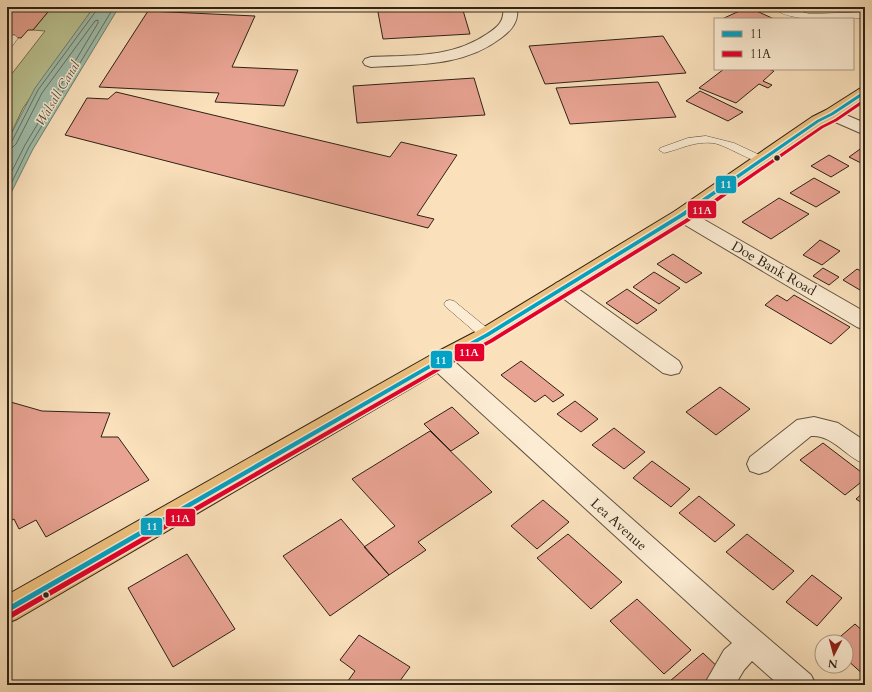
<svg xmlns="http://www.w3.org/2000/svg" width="872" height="692" font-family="Cardo,serif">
  <rect width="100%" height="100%" fill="#fae1bc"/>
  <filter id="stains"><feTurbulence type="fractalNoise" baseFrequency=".005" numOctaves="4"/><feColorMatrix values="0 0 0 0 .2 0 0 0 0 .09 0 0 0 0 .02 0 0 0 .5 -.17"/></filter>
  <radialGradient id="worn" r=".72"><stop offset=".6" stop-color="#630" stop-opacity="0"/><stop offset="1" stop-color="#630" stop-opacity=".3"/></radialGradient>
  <path fill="#bbc392" stroke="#747254" d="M52 7H94L23 108 7 142V80L45 31 33 30Z"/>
  <path fill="#9fbeac" stroke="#718070" d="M94 7H119L33 149 7 201V142L35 88Z"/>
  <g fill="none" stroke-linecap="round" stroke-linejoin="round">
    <path stroke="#667061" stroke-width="1" d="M7 143 12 141 38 90 96 11 97 7
      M7 148 13 147 16 144 42 93 95 21 98 20V23L25 145 7 181
      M7 192 29 147 114 7"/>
  </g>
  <path fill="#e8a392" stroke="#2d2216" d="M7 7H52L33 30H28L21 38 7 37Z
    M377 7H462L470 34 383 39Z
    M748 7 774 19H722Z
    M148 11 255 16 232 67 298 70 284 106 215 102 219 93 99 87Z
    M663 36 686 73 545 84 529 46Z
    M724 69H768L774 71 763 81 772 85 768 88 759 84 736 103 699 88Z
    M474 78 485 115 357 123 353 86Z
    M658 82 676 117 570 124 556 88Z
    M700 91 743 112 728 121 686 101Z
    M116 92 390 157 401 142 457 155 417 215 434 219 428 228 65 135 87 98 108 99Z
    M863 147 865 148V165L849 157Z
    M829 155 849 166 831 177 811 166Z
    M814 178 840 192 816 207 790 193Z
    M779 198 809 214 771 239 742 222Z
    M820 240 840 251 822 265 803 255Z
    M673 254 702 273 686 283 657 264Z
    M823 268 839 277 829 285 813 276Z
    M857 269 865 273V293L843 280Z
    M654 272 680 288 659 304 633 287Z
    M627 289 657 310 637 324 606 303Z
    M777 295 787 301 794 295 850 327 831 344 765 305Z
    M521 361 564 395 553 402 545 395 535 402 501 375Z
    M720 387 750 409 716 435 686 412Z
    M7 401 42 411 110 413 101 437H118L149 480 46 537 36 520 19 529 14 519 7 523Z
    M575 401 598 419 581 432 557 414Z
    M452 407 479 433 451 451 424 424Z
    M614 428 645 452 624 469 592 445Z
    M430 431 492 492 418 542 426 550 389 575 364 547 395 526 352 479Z
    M823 443 865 475V479L845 495 800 460Z
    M652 461 690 489 671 507 633 478Z
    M865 491V505L856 499Z
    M699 496 735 525 715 542 679 513Z
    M543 500 569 522 537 549 511 526Z
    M341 519 389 575 330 616 283 556Z
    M568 534 622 582 591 609 537 558Z
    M747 534 794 571 773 590 726 552Z
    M187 554 235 629 173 667 128 588Z
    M812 575 842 598 817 626 786 602Z
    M637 599 691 650 664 674 610 621Z
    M855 624 865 633V676L846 659V642H834Z
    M359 635 410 667 397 685H345L355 671 340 660Z
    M703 653 721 670 705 685H674L670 681Z"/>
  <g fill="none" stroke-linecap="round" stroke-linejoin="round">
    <g stroke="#605240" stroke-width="1">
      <path id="service" d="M772 7H783L810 14 865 12V18C842 19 789 24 772 7Z
        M14 35 18 38 10 49 7 50C7 43 7 37 14 35Z
        M706 136 734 143 766 158 767 160 766 162C755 165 727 145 713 143 694 141 681 149 664 153L659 150 660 148 688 138Z
        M450 300 454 301 492 332 493 335 492 338 487 340 482 338 446 307 444 304 446 301Z"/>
    </g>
    <g stroke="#605240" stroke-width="2">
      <path id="minor" d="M503 7H517C519 21 512 30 501 38 463 67 417 64 371 67L365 65 363 62 365 59 371 57C412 55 452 58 487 34 498 27 505 21 503 7Z
        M832 109 865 123V135L826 118 824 114 826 110Z
        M682 209 689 211 865 312V330L857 327 675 219 672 215 675 211Z
        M563 281 570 283 679 361 682 367 679 373 671 375 663 373 556 293 553 288 556 283Z
        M439 353 447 355 735 610 811 675 816 685H779L752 661 744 670 735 685H704L724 650 732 643 431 367 428 361 431 355Z
        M814 417 838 423 865 441V464C846 457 832 434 811 436L768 471 759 474 750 471 747 464 750 457 797 420Z"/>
    </g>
    <g stroke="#2d2216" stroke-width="2">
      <path id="primary" d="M865 87V99L838 118 824 125 689 219 495 340 447 367 17 619 7 623V595L431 355 479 330 675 211 812 117 826 110 859 89Z"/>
    </g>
    <use href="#service" fill="#fcecd3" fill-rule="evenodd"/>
    <use href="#minor" fill="#fcecd3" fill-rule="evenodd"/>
    <use href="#primary" fill="#edc07e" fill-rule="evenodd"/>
    <g stroke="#fcecd3" stroke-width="3">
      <path id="bus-1" d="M864 91H865V94L833 115 819 122 684 216 489 336 441 362 7 613V607L437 360 485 334 680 214 817 120 831 113Z"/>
    </g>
    <g stroke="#fcecd3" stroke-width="3">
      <path id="bus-2" d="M864 99H865V102L837 121 823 128 688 222 493 342 444 368 12 618 10 619 8 618 7 616 8 614 440 366 489 340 684 220 821 126 835 119Z"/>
    </g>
    <use href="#bus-1" fill="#02a2c5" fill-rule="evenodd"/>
    <use href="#bus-2" fill="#e4002b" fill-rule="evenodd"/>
  </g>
  <g fill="#2d2216" stroke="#fcecd3" stroke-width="1.5">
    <circle cx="777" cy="158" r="3.5"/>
    <circle cx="46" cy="595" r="3.5"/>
  </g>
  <g text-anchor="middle" stroke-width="3" stroke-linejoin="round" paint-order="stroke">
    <g font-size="13" font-style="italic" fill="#4f5143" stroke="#fcecd3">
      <text transform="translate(57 93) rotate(-59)" y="5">Walsall Canal</text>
    </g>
    <g font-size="14" fill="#2d2216" stroke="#fcecd3">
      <text transform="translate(774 268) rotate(30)" y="5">Doe Bank Road</text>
      <text transform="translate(619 524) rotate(42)" y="5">Lea Avenue</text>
    </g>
  </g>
  <g stroke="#fcecd3" stroke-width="1.5">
    <rect x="715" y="175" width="22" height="19" rx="4" fill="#02a2c5"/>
    <rect x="687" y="200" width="30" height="19" rx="4" fill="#e4002b"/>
    <rect x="454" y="343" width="31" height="19" rx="4" fill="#e4002b"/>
    <rect x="430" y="350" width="23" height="19" rx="4" fill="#02a2c5"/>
    <rect x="165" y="508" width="31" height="19" rx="4" fill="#e4002b"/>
    <rect x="140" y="517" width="23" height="19" rx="4" fill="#02a2c5"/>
  </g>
  <g font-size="11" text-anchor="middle" font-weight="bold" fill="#fff">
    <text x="726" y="188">11</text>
    <text x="702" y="214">11A</text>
    <text x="469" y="356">11A</text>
    <text x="441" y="364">11</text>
    <text x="180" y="522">11A</text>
    <text x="152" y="530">11</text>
  </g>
  <rect width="872" height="692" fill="none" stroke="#fae1bc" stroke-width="24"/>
  <rect x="8" y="8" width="856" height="676" fill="none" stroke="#2d2216" stroke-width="2"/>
  <rect x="12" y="12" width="848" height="668" fill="none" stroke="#2d2216"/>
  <rect x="714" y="18" width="140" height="52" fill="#fcecd3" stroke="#a99b87"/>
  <rect x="722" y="31" width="20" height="6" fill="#02a2c5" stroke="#a99b87"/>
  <text x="750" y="38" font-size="12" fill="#2d2216">11</text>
  <rect x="722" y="51" width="20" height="6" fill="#e4002b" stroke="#a99b87"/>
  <text x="750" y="58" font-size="12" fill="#2d2216">11A</text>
  <g transform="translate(834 654) rotate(186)"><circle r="19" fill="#fcecd3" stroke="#a99b87"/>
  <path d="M0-3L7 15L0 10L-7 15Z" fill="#8f2418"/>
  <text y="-6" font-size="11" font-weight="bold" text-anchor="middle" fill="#2d2216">N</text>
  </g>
  <rect width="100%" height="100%" filter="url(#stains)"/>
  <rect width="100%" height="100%" fill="url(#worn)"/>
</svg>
